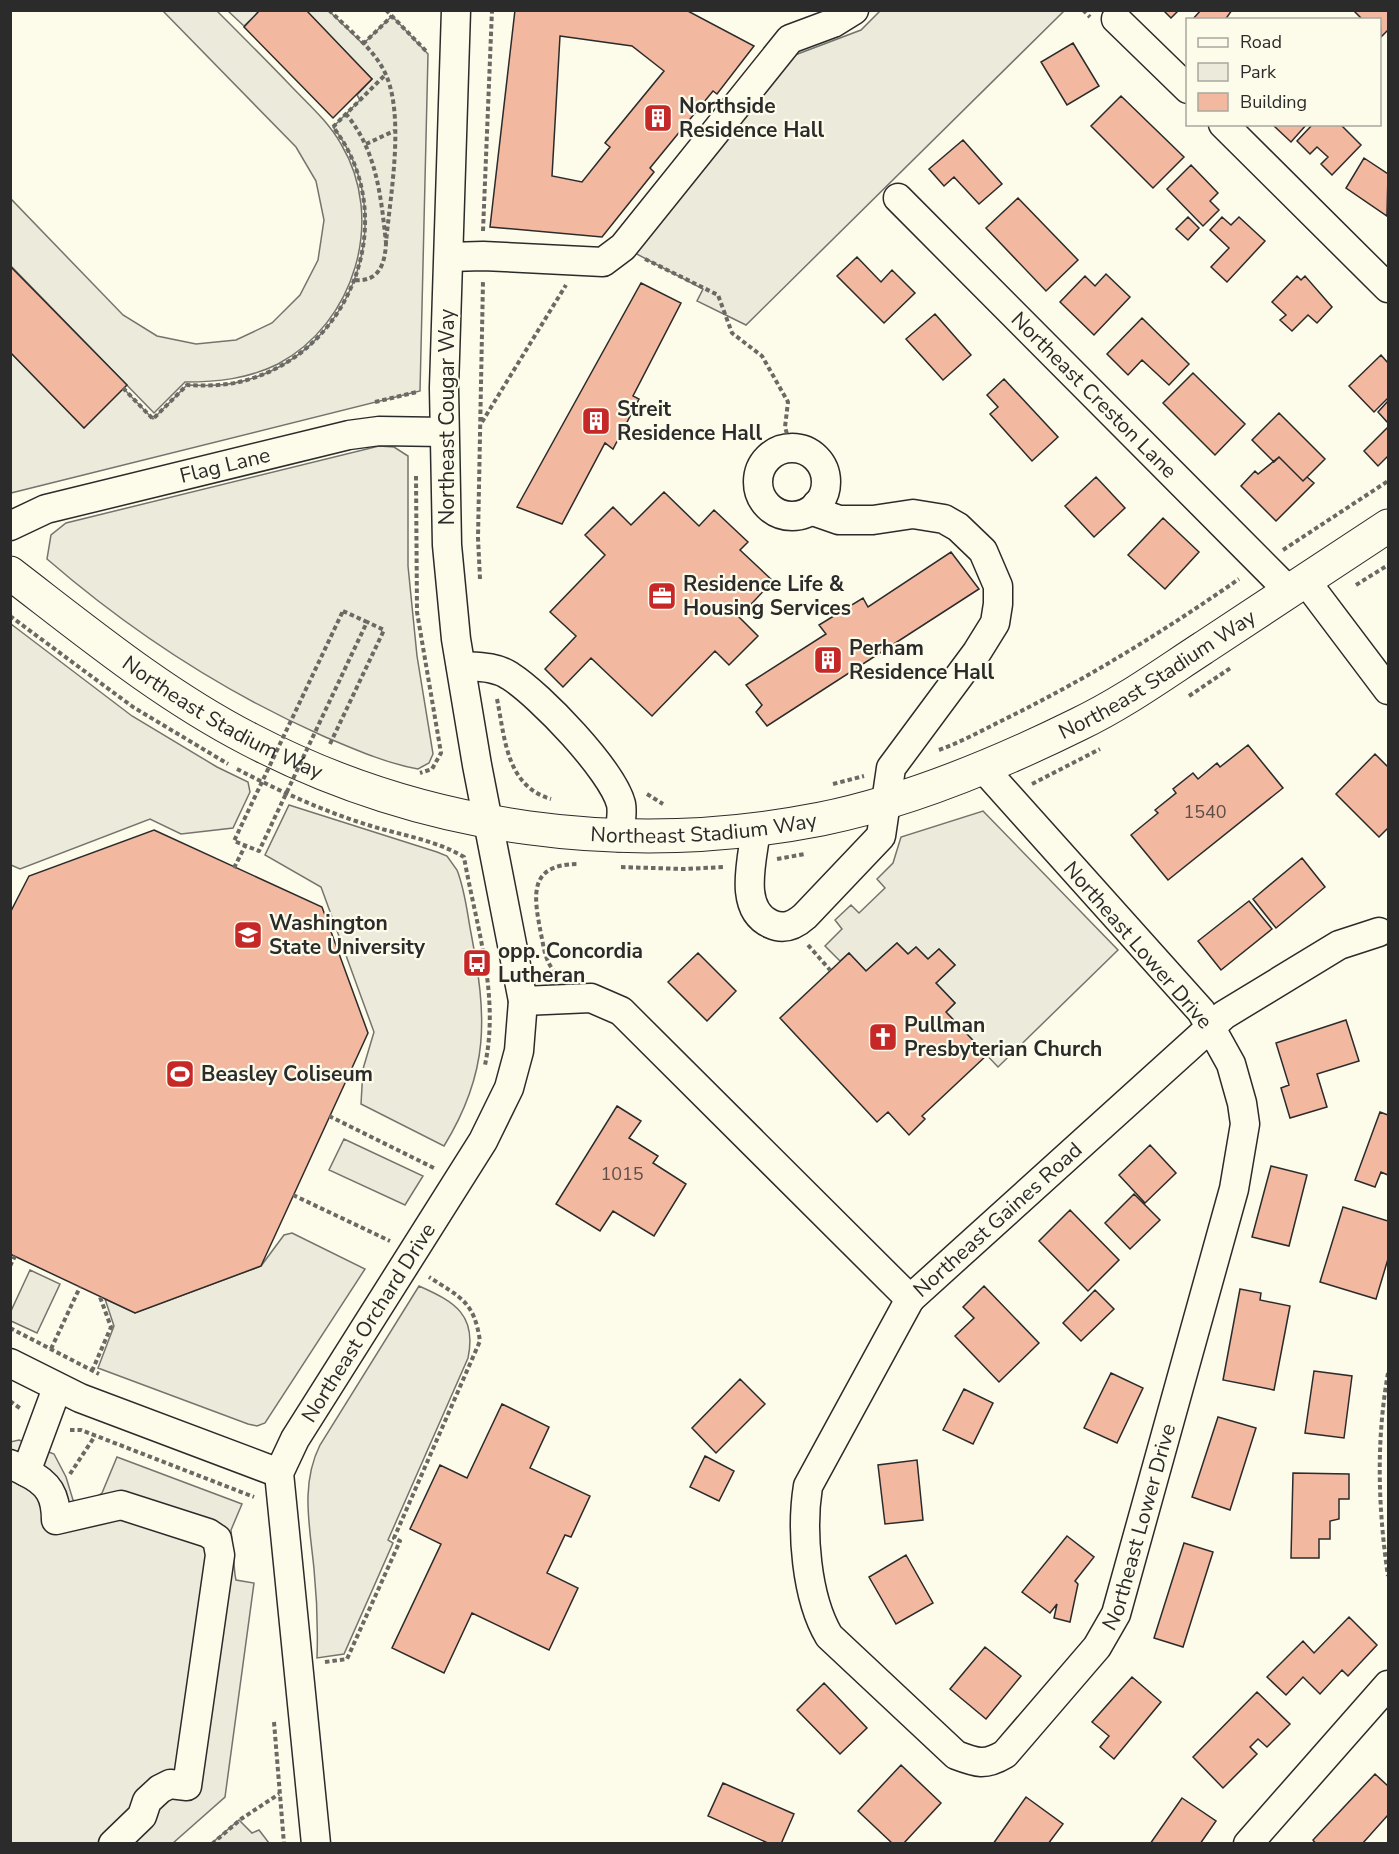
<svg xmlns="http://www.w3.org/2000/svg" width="1399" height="1854" font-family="'Nunito Sans',sans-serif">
  <rect width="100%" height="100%" fill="#fdfbea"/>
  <path fill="#ecebdb" stroke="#74746e" stroke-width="1.5" d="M163 11H217C241 35 266 60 290 85 308 104 328 121 341 144 386 219 355 323 278 364 248 379 217 382 185 382L154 413 11 266 10 198 123 315 157 336 196 344 236 340 272 323 300 295 318 260 324 220 316 181 296 147Z
    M228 11H260L244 26Z
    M306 11H329L363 44 392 16 428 54 420 391 11 493 10 352 84 428 123 388 153 419 187 385C208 386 229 386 250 379 355 347 401 214 333 127L360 100 357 95 372 79Z
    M880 11H1064L746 325 697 301 703 289 633 252 795 55 861 30Z
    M379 446 394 447 408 456V566L417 656 433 754 429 763 418 769C385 763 354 749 323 736 224 692 129 630 47 559L51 535 66 523Z
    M11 624 132 716 217 767 248 782 250 792 233 828 181 834 150 819 20 869 11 865Z
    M289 805 437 852 447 856 457 870C465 890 467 912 471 933 487 1017 490 1071 444 1146L361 1104 363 1069 374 1032 321 887 265 855Z
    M983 811 1118 950 998 1067 946 1012 955 1003 936 983 955 965 939 949 928 959 916 947 908 954 897 943 866 971 849 953 840 961 825 946 842 929 835 920 851 905 859 913 885 888 877 879 893 863 901 837Z
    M344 1139 423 1176 405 1205 329 1170Z
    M292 1233 365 1269 265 1423 257 1426 248 1424 98 1368 114 1326 105 1299 135 1313 261 1266 284 1235Z
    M30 1270 60 1284 37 1333 11 1321V1311Z
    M419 1286C455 1302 477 1315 468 1358L388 1540 393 1543 344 1654 317 1658C318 1628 317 1599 314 1569 310 1527 300 1485 320 1445Z
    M239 1820 252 1833 259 1830 269 1843H212Z"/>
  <path fill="#eceadb" stroke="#74746e" stroke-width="1.5" d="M19 1440 54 1454 66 1477 73 1500 77 1502 95 1498 102 1493 117 1457 242 1504 231 1530 235 1575 236 1580 254 1583 225 1797 173 1843H11L10 1442Z"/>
  <path fill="#f2b8a0" stroke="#2b2b2b" stroke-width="1.5" fill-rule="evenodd" d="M260 10H306L372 79 333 118 244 27Z
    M515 10H686L754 46 717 94 713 91 650 168 654 172 602 237 490 227ZM560 36 632 46 664 71 605 143 610 147 582 182 552 176Z
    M1163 10H1179L1171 18Z
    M1201 10H1232L1225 20H1192Z
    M1353 10H1388V30L1381 37 1380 20H1363Z
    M1073 43 1099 86 1067 105 1041 62Z
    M1121 96 1184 157 1153 188 1091 126Z
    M1276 124H1307L1291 142 1274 126Z
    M1313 124H1340L1361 145 1332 175 1321 164 1328 157 1317 147 1310 154 1297 141Z
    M963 140 1002 184 979 204 954 177 944 186 929 169Z
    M1364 158 1388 174 1387 216 1346 188Z
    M1191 165 1218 193 1210 201 1219 210 1203 226 1167 189Z
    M1018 198 1078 260 1046 291 986 228Z
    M1188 217 1199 228 1188 240 1176 229Z
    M1222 217 1231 225 1239 217 1265 241 1227 282 1211 267 1229 248 1210 230Z
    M857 257 881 282 892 270 915 293 884 323 837 276Z
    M10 266 127 385 84 428 10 352Z
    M1106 274 1130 297 1094 335 1060 302 1085 276 1095 286Z
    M1297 276 1301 280 1305 276 1332 307 1317 323 1308 315 1292 331 1280 320 1286 315 1272 302Z
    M641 283 681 303 633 396 639 399 613 449 605 443 562 524 517 507Z
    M935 314 971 355 943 380 906 339Z
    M1142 318 1189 364 1169 385 1142 360 1128 375 1107 354Z
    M1381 355 1388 363V398L1374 412 1349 386Z
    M1193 373 1245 424 1215 455 1163 403Z
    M1004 379 1058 437 1032 461 990 414 998 407 987 395Z
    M1388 401V423L1378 412Z
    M1279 413 1325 459 1303 481 1279 457 1274 462 1252 440Z
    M1388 427V456L1378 466 1364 451Z
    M1279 457 1303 481 1307 477 1314 483 1276 521 1241 486 1255 471 1258 474Z
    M1096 477 1125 508 1094 537 1065 506Z
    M664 492 699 526 714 510 748 542 740 550 773 581 739 617 758 636 729 665 715 651 652 716 591 658 563 687 545 669 576 636 550 612 605 555 585 535 613 507 631 525Z
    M1163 518 1199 552 1165 589 1128 555Z
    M951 552 979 589 767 726 756 712 762 705 746 685 826 634 819 625 863 598 868 607Z
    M1248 745 1283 788 1168 880 1131 835 1158 813 1155 810 1176 793 1173 789 1193 773 1198 779 1217 763 1220 767Z
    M1375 754 1388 767V828L1379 837 1336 794Z
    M154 830 322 907 368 1033 261 1266 135 1313 10 1254V913L29 876Z
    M1302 858 1325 887 1276 928 1253 899Z
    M1249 901 1272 929 1221 970 1198 941Z
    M897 943 908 954 916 947 928 959 939 949 955 965 936 983 955 1003 946 1012 987 1055 922 1116 925 1119 909 1135 888 1112 877 1122 780 1018 849 953 866 971Z
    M698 953 736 991 707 1021 668 982Z
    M1346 1020 1359 1061 1317 1074 1327 1107 1290 1118 1281 1088 1289 1085 1276 1043Z
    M617 1106 641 1121 629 1138 658 1156 653 1163 686 1184 654 1236 613 1211 600 1231 556 1204Z
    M1380 1112 1388 1115V1175L1381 1172 1375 1187 1355 1180Z
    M1150 1145 1176 1173 1145 1203 1119 1175Z
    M1271 1166 1307 1175 1289 1246 1252 1237Z
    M1134 1194 1160 1220 1130 1249 1105 1223Z
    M1343 1207 1388 1221V1259L1376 1299 1320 1282Z
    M1070 1210 1119 1260 1088 1291 1039 1241Z
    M984 1286 1039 1343 999 1382 955 1336 974 1318 963 1307Z
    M1240 1289 1261 1293 1260 1300 1290 1306 1274 1390 1223 1380Z
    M1095 1290 1114 1309 1081 1341 1063 1323Z
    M1314 1371 1352 1376 1344 1438 1305 1433Z
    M1111 1373 1143 1388 1117 1443 1084 1428Z
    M740 1379 765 1404 716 1453 692 1428Z
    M964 1389 993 1403 973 1444 943 1430Z
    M502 1404 549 1427 530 1468 590 1496 571 1537 565 1535 547 1573 578 1588 549 1650 472 1613 444 1673 392 1648 441 1544 410 1529 440 1465 467 1478Z
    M1218 1417 1256 1428 1230 1510 1192 1497Z
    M705 1456 734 1471 719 1501 690 1487Z
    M917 1460 923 1520 885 1524 878 1465Z
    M1293 1473 1349 1474V1499H1339V1519L1330 1521V1539H1319V1558H1291Z
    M1067 1536 1094 1557 1075 1581 1078 1584 1070 1622 1054 1618 1057 1604 1050 1613 1022 1592Z
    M1184 1543 1213 1552 1183 1647 1154 1638Z
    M906 1555 933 1603 896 1624 869 1577Z
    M1349 1617 1377 1645 1348 1676 1342 1670 1320 1694 1303 1677 1286 1695 1267 1677 1303 1641 1314 1653Z
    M985 1647 1021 1676 986 1719 950 1689Z
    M1132 1677 1161 1702 1114 1759 1100 1747 1109 1736 1092 1722Z
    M824 1683 867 1728 840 1754 797 1710Z
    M1257 1692 1290 1724 1267 1747 1258 1739 1250 1747 1257 1754 1223 1788 1193 1757Z
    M901 1765 941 1803 903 1844H893L858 1811Z
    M1375 1774 1388 1786V1815L1362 1844H1316L1313 1840Z
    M723 1783 794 1814 781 1844H770L708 1816Z
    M1026 1797 1063 1824 1048 1844H993Z
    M1182 1798 1216 1821 1200 1844H1150Z"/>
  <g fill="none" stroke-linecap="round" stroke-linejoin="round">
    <g stroke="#2b2b2b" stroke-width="31">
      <g id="minor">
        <path d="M1116 19 1188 89"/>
        <path d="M1223 124 1388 288"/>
        <path id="s1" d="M898 198 1289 591"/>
        <path d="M449 257 483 256 603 262 623 247 790 39 833 23 854 10"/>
        <circle cx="792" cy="482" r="34"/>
        <path id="s2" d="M10 526 46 509 349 435 379 431 444 432"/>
        <path d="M1305 580 1388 690"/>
        <path d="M461 666C478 667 495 666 510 676 540 695 612 770 621 804 623 814 620 827 619 837"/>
        <path d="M756 829C753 858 737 909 771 924 784 930 795 925 805 916L881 836 891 768 977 652 995 623 998 604V586L983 551 958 527 944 519 913 514 873 520H839L816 512 817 504"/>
        <path id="s3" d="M523 1001 591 998 621 1011 910 1299 1224 1015 1339 945 1379 932"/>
        <path id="s4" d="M910 1299 808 1486C801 1530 806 1597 829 1636L956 1755C977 1763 985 1766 1005 1754L1097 1647 1116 1614 1234 1189 1245 1124 1242 1103 1231 1064 1211 1028 1201 1011 983 768"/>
        <path d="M10 1363 80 1398 279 1473"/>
        <path d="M10 1464 26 1472 57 1388"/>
        <path d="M26 1472C49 1483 56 1496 56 1520L121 1505 208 1533 217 1539 220 1555 187 1786 170 1784 160 1789 147 1801 142 1816 113 1844"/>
        <path id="s5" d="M316 1844 279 1473 295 1439 483 1141 509 1088 519 1051 523 1001 477 765 456 639 447 545 444 388 456 10"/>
        <path d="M1248 1844 1388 1685"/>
      </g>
    </g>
    <g stroke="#2b2b2b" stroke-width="35">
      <g id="major">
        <path id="s6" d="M10 573C87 632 162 694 249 739 425 831 627 857 821 819 910 801 998 764 1079 724 1123 703 1163 674 1203 648 1265 607 1327 566 1388 526"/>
      </g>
    </g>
    <path stroke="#6a6964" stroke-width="4" stroke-dasharray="4.5 3" stroke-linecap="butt" d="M329 10C347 28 370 46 382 67 407 109 390 195 386 243 381 197 377 151 346 114
      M386 10 428 53
      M1083 10 1090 17
      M363 44 392 16
      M366 144 394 131
      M483 231 492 10
      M645 259 718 295 732 333 762 356 788 402 785 427 791 448
      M355 280C379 282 385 264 386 243
      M123 388 153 419 187 385C208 386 229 386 250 379 355 347 401 214 333 127L386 74
      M375 402 417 392
      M482 422 566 285
      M416 476 417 612 441 753 432 769 420 773
      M1283 550 1388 481
      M480 579 478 538 483 281
      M1356 585 1388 565
      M10 616 133 707 228 764
      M1189 696 1232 667
      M497 699C505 738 506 786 551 799
      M330 744 384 630 367 622
      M939 750C961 742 983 730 1005 719 1087 679 1164 631 1239 579
      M237 769C279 791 323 811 368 825 400 835 436 840 464 857 476 926 500 994 485 1065
      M833 784 864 776
      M1032 784 1100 749
      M647 794 663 804
      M777 859 805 854
      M621 867 683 869 725 867
      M234 868 245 846
      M808 945 830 970
      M556 973C545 962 544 948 541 934 534 897 527 864 578 864
      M329 1116 436 1169
      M293 1195 390 1241
      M10 1266 15 1256
      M10 1328 99 1374
      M51 1349 80 1287
      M92 1371 111 1327 100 1297
      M1388 1373C1376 1441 1378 1508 1388 1576
      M10 1401 21 1409
      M70 1430H81L254 1497
      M70 1474 95 1436
      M325 1662 347 1659 400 1541 394 1538 480 1341C474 1301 461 1298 429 1277
      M274 1722 284 1844
      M212 1844 241 1819 279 1794"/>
    <use href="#minor" stroke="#fdfbea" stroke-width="28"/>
    <use href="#major" stroke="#fdfbea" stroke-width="33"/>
    <path stroke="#6a6964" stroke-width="4" stroke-dasharray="4.5 3" stroke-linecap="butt" d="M343 611 367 622 259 851 234 841Z"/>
  </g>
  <defs>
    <g id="building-square" transform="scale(1.5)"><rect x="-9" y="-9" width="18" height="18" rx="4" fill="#c62828" stroke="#fdfbea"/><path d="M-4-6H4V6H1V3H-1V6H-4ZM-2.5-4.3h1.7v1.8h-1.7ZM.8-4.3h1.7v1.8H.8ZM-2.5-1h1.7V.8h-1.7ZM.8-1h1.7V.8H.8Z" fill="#fff"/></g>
    <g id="office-square" transform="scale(1.5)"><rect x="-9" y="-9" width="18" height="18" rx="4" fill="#c62828" stroke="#fdfbea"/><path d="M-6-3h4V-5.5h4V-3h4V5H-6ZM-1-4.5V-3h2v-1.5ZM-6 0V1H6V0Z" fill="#fff"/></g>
    <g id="university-square" transform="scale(1.5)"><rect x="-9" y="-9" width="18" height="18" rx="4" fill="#c62828" stroke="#fdfbea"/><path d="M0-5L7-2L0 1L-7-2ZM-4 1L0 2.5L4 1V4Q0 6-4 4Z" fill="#fff"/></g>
    <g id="bus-square" transform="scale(1.5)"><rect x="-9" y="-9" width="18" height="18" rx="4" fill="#c62828" stroke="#fdfbea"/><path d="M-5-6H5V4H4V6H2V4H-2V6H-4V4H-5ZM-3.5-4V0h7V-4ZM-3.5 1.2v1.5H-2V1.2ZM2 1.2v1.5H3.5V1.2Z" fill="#fff"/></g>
    <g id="church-square" transform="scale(1.5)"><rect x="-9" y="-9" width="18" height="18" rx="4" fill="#c62828" stroke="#fdfbea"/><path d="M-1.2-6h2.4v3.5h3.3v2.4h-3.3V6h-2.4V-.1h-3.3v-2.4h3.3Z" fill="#fff"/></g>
    <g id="stadium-square" transform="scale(1.5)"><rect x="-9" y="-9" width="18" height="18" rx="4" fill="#c62828" stroke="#fdfbea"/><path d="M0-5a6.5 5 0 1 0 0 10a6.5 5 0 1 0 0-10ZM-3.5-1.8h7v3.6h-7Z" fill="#fff"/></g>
  </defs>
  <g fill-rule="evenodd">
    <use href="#building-square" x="658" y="118"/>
    <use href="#building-square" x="596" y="421"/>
    <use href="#office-square" x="662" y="596"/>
    <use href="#building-square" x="828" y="660"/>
    <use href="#university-square" x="248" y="935"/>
    <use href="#bus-square" x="477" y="963"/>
    <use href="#church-square" x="883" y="1037"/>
    <use href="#stadium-square" x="180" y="1074"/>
  </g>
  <g text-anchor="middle" stroke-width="4.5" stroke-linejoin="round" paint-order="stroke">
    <g font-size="18" fill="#5d4e48">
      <text x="1205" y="818">1540</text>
      <text x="622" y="1180">1015</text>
    </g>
    <g font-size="21" font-weight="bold" fill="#2b2b2b" stroke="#fdfbea" text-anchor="start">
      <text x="679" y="113">Northside<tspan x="679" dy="24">Residence Hall</tspan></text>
      <text x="617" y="416">Streit<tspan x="617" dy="24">Residence Hall</tspan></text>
      <text x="683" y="591">Residence Life &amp;<tspan x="683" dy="24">Housing Services</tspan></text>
      <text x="849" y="655">Perham<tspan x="849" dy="24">Residence Hall</tspan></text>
      <text x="269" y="930">Washington<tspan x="269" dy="24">State University</tspan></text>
      <text x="498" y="958">opp. Concordia<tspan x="498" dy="24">Lutheran</tspan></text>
      <text x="904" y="1032">Pullman<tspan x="904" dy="24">Presbyterian Church</tspan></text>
      <text x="201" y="1081">Beasley Coliseum</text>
    </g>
    <g font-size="21" fill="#2b2b2b" stroke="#fdfbea">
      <text dy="7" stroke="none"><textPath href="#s1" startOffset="278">Northeast Creston Lane</textPath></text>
      <text transform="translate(447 417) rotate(-90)" y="7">Northeast Cougar Way</text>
      <text dy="7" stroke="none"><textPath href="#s2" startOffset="224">Flag Lane</textPath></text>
      <text dy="7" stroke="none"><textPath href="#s6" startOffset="1248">Northeast Stadium Way</textPath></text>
      <text dy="7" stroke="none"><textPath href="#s6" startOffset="258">Northeast Stadium Way</textPath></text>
      <text dy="7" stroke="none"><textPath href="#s6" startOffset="762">Northeast Stadium Way</textPath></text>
      <text transform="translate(1138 945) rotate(49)" y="7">Northeast Lower Drive</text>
      <text dy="7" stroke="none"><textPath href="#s3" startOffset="627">Northeast Gaines Road</textPath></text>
      <text dy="7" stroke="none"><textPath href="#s5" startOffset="548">Northeast Orchard Drive</textPath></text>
      <text dy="7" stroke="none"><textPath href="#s4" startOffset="862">Northeast Lower Drive</textPath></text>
    </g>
  </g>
  <rect width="1399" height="1854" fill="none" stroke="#2b2b2b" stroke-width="24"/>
  <rect x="1186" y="18" width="195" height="108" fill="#fdfbea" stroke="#a9a89e" stroke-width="1.5"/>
  <rect x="1198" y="38" width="30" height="9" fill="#fdfbea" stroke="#a9a89e" stroke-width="1.5"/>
  <text x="1240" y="48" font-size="18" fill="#2b2b2b">Road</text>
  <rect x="1198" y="63" width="30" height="18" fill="#ecebdb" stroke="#a9a89e" stroke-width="1.5"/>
  <text x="1240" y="78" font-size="18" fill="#2b2b2b">Park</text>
  <rect x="1198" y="93" width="30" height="18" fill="#f2b8a0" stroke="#a9a89e" stroke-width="1.5"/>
  <text x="1240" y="108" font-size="18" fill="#2b2b2b">Building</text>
</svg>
